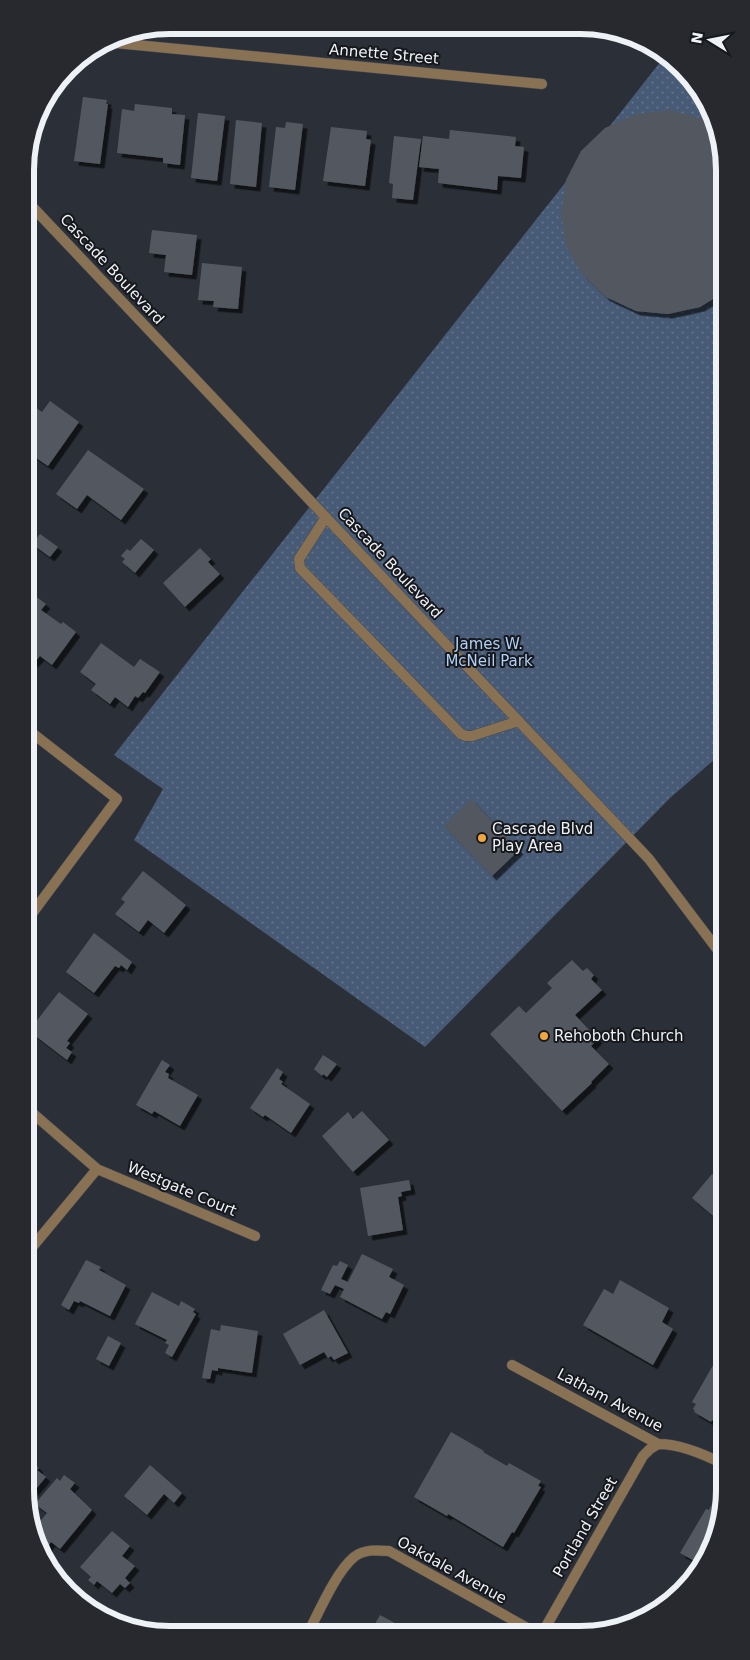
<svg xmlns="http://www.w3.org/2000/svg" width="750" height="1660" font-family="'DejaVu Sans',sans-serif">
  <defs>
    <pattern id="park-dots" width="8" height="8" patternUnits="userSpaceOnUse" patternTransform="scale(1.25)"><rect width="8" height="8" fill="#475b76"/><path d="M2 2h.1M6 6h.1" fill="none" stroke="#62738a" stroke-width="1.8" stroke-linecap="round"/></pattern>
    <filter id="shadow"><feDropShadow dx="4.5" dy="4.5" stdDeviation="0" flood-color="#0009"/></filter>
  </defs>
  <rect width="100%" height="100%" fill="#2b3038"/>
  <path fill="url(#park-dots)" d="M665 56 676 61 720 132 722 753 670 798 425 1047 134 840 163 789 114 755Z"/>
  <path fill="#535961" filter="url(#shadow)" d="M690 84 699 99 689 97Z
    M83 97 107 100 106 104H108L100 164 74 161Z
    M135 104 172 108V114L185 115 180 165 163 163V158L117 153 122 109 134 111Z
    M670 110 703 119 717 128 720 132 721 294 700 307 668 314 636 311 606 297 582 274 566 246 561 213 566 180 581 151 605 128 636 114Z
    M198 113 225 116 217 181 191 178Z
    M236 120 262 123 256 187 230 184Z
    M286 122 303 124 295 190 269 187 276 127 285 128Z
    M331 127 367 131 366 139 371 140 365 186 323 181Z
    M450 130 516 137 515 146 524 147 521 178 498 176 497 190 438 183 439 169 419 167 423 136 449 139Z
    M394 136 421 139 413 200 392 198 393 184 389 183Z
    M152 230 197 235 192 275 164 272 166 255 149 253Z
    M202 263 242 267 238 309 213 307 214 301 198 300Z
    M50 401 79 422 48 466 26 451V409L30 404 42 412Z
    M88 450 144 489 121 520 87 495 77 509 56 494Z
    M40 534 58 547 50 557 32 544Z
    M141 539 154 550 135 573 122 562 125 559 121 556 127 549 130 551Z
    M200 548 211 559 208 562 220 574 185 607 163 583Z
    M27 590 46 604 41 610 61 624 63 622 76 632 52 665 40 656 34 663 27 658Z
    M101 643 134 667 140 659 160 672 145 693 143 692 138 698 135 696 128 707 115 697 110 704 91 690 96 684 80 672Z
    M471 799 519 850 492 876 444 826Z
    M143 871 186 905 164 933 148 920 139 932 115 914 125 902 121 899Z
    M94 933 132 962 127 970 121 965 119 968 115 966 94 993 66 972Z
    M572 960 583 971 587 968 594 975 591 979 602 990 575 1015 598 1039 591 1046 609 1064 591 1082 592 1083 562 1111 490 1034 519 1006 526 1013 552 988 547 983Z
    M59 992 88 1014 67 1041 70 1043 66 1048 72 1052 67 1060 29 1031Z
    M323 1055 337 1064 327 1077 323 1074 322 1076 314 1069Z
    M162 1060 170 1065 165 1072 169 1074 168 1078 198 1095 180 1126 154 1111 152 1114 136 1105Z
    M277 1068 283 1072 279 1079 283 1082 281 1084 310 1104 291 1133 265 1115 263 1117 250 1108Z
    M362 1111 389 1140 353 1172 322 1136 348 1112 353 1119Z
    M712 1174 724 1184V1214L718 1220 692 1198Z
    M409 1180 411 1190 401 1192 402 1196 398 1197 403 1230 368 1236 360 1188Z
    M362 1254 393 1269 389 1277 404 1285 390 1314 386 1312 382 1319 340 1297 344 1289 335 1285 330 1294 321 1290 333 1265 337 1266 340 1261 348 1265 341 1279 348 1282Z
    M86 1260 101 1267 99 1270 126 1285 110 1316 80 1301 79 1303 74 1301 69 1310 61 1305Z
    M620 1280 669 1308 662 1322 673 1329 653 1365 583 1325 604 1289 613 1294Z
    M152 1292 179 1306 181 1301 195 1309 193 1312 196 1314 172 1357 165 1353 169 1345 165 1343 167 1340 135 1324Z
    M324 1310 348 1353 334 1360 331 1356 328 1358 324 1352 300 1365 283 1334Z
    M221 1325 258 1331 252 1373 218 1368V1371L212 1370 210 1379 202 1378 211 1329 220 1331Z
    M108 1336 121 1343 109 1366 96 1359Z
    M720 1353 724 1356V1416L723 1419 720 1417 717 1423 712 1420 711 1422 694 1412 695 1411 693 1409 696 1404 692 1402Z
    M451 1432 484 1451 483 1452 507 1466 509 1463 541 1481 538 1486 541 1487 514 1533 512 1532 503 1547 448 1514 447 1516 414 1497Z
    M30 1460 39 1468 37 1470 46 1477 30 1496Z
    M150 1465 182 1493 174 1503 164 1494 147 1515 124 1496Z
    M64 1475 75 1483 70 1489 92 1510 60 1549 51 1542 45 1550 34 1534 36 1530 34 1529 47 1513 35 1504 57 1478 60 1481Z
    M713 1502 722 1508 700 1564 680 1553 706 1509 709 1510Z
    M112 1531 130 1546 122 1556 135 1566 125 1578 130 1583 125 1588 120 1584 112 1593 97 1581 94 1585 88 1580 91 1577 80 1567Z
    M380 1615 406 1629 407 1627 415 1631H371Z"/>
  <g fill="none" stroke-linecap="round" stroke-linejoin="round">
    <g stroke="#464b53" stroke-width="11">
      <path id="service" d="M326 517 299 559 300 568 461 734 466 736H472L519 721"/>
    </g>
    <g stroke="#464b53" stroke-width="11">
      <path id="minor" d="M105 42 542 84
        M25 199 649 859 723 957
        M27 729 117 799 28 919
        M29 1110 97 1169 255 1236
        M29 1251 97 1169
        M512 1365 658 1444C681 1444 704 1454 725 1465
        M544 1630 643 1456 650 1449 658 1444
        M309 1631C320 1610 336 1572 354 1557 364 1549 377 1550 389 1551L531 1630"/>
    </g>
    <use href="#service" stroke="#897154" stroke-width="10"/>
    <use href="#minor" stroke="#897154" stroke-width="10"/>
  </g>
  <g fill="#f1a640" stroke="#16181c" stroke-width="2">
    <circle cx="482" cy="838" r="5"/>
    <circle cx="544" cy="1036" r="5"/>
  </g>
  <g text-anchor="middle" stroke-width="4" stroke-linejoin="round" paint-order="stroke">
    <g font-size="15" fill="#eef2f7" stroke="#16181c">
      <text transform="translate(384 54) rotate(5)" y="5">Annette Street</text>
      <text transform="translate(112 269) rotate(47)" y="5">Cascade Boulevard</text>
      <text transform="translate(390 563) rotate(47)" y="5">Cascade Boulevard</text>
      <text transform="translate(182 1189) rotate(23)" y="5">Westgate Court</text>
      <text transform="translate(610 1400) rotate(28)" y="5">Latham Avenue</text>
      <text transform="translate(585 1527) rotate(-60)" y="5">Portland Street</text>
      <text transform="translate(452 1570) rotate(29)" y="5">Oakdale Avenue</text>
    </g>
    <g font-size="15" fill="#b0d0f9" stroke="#16181c">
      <text x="489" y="649">James W.<tspan x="489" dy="17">McNeil Park</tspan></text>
    </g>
    <g font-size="15" fill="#eef2f7" stroke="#16181c" text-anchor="start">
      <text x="492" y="834">Cascade Blvd<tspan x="492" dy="17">Play Area</tspan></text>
      <text x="554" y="1041">Rehoboth Church</text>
    </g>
  </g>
  <path d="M0 0H750V1660H0ZM170 34H580A136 136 0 0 1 716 170V1490A136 136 0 0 1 580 1626H170A136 136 0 0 1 34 1490V170A136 136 0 0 1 170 34Z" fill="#27292e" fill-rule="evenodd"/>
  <path fill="none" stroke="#eef2f7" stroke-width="6" d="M170 34H580A136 136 0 0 1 716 170V1490A136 136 0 0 1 580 1626H170A136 136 0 0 1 34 1490V170A136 136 0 0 1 170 34Z"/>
  <g transform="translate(710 40) rotate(280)" stroke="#16181c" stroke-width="4" paint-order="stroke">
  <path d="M0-4L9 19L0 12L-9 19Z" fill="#eef2f7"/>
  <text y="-8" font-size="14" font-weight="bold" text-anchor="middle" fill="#eef2f7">N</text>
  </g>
</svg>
